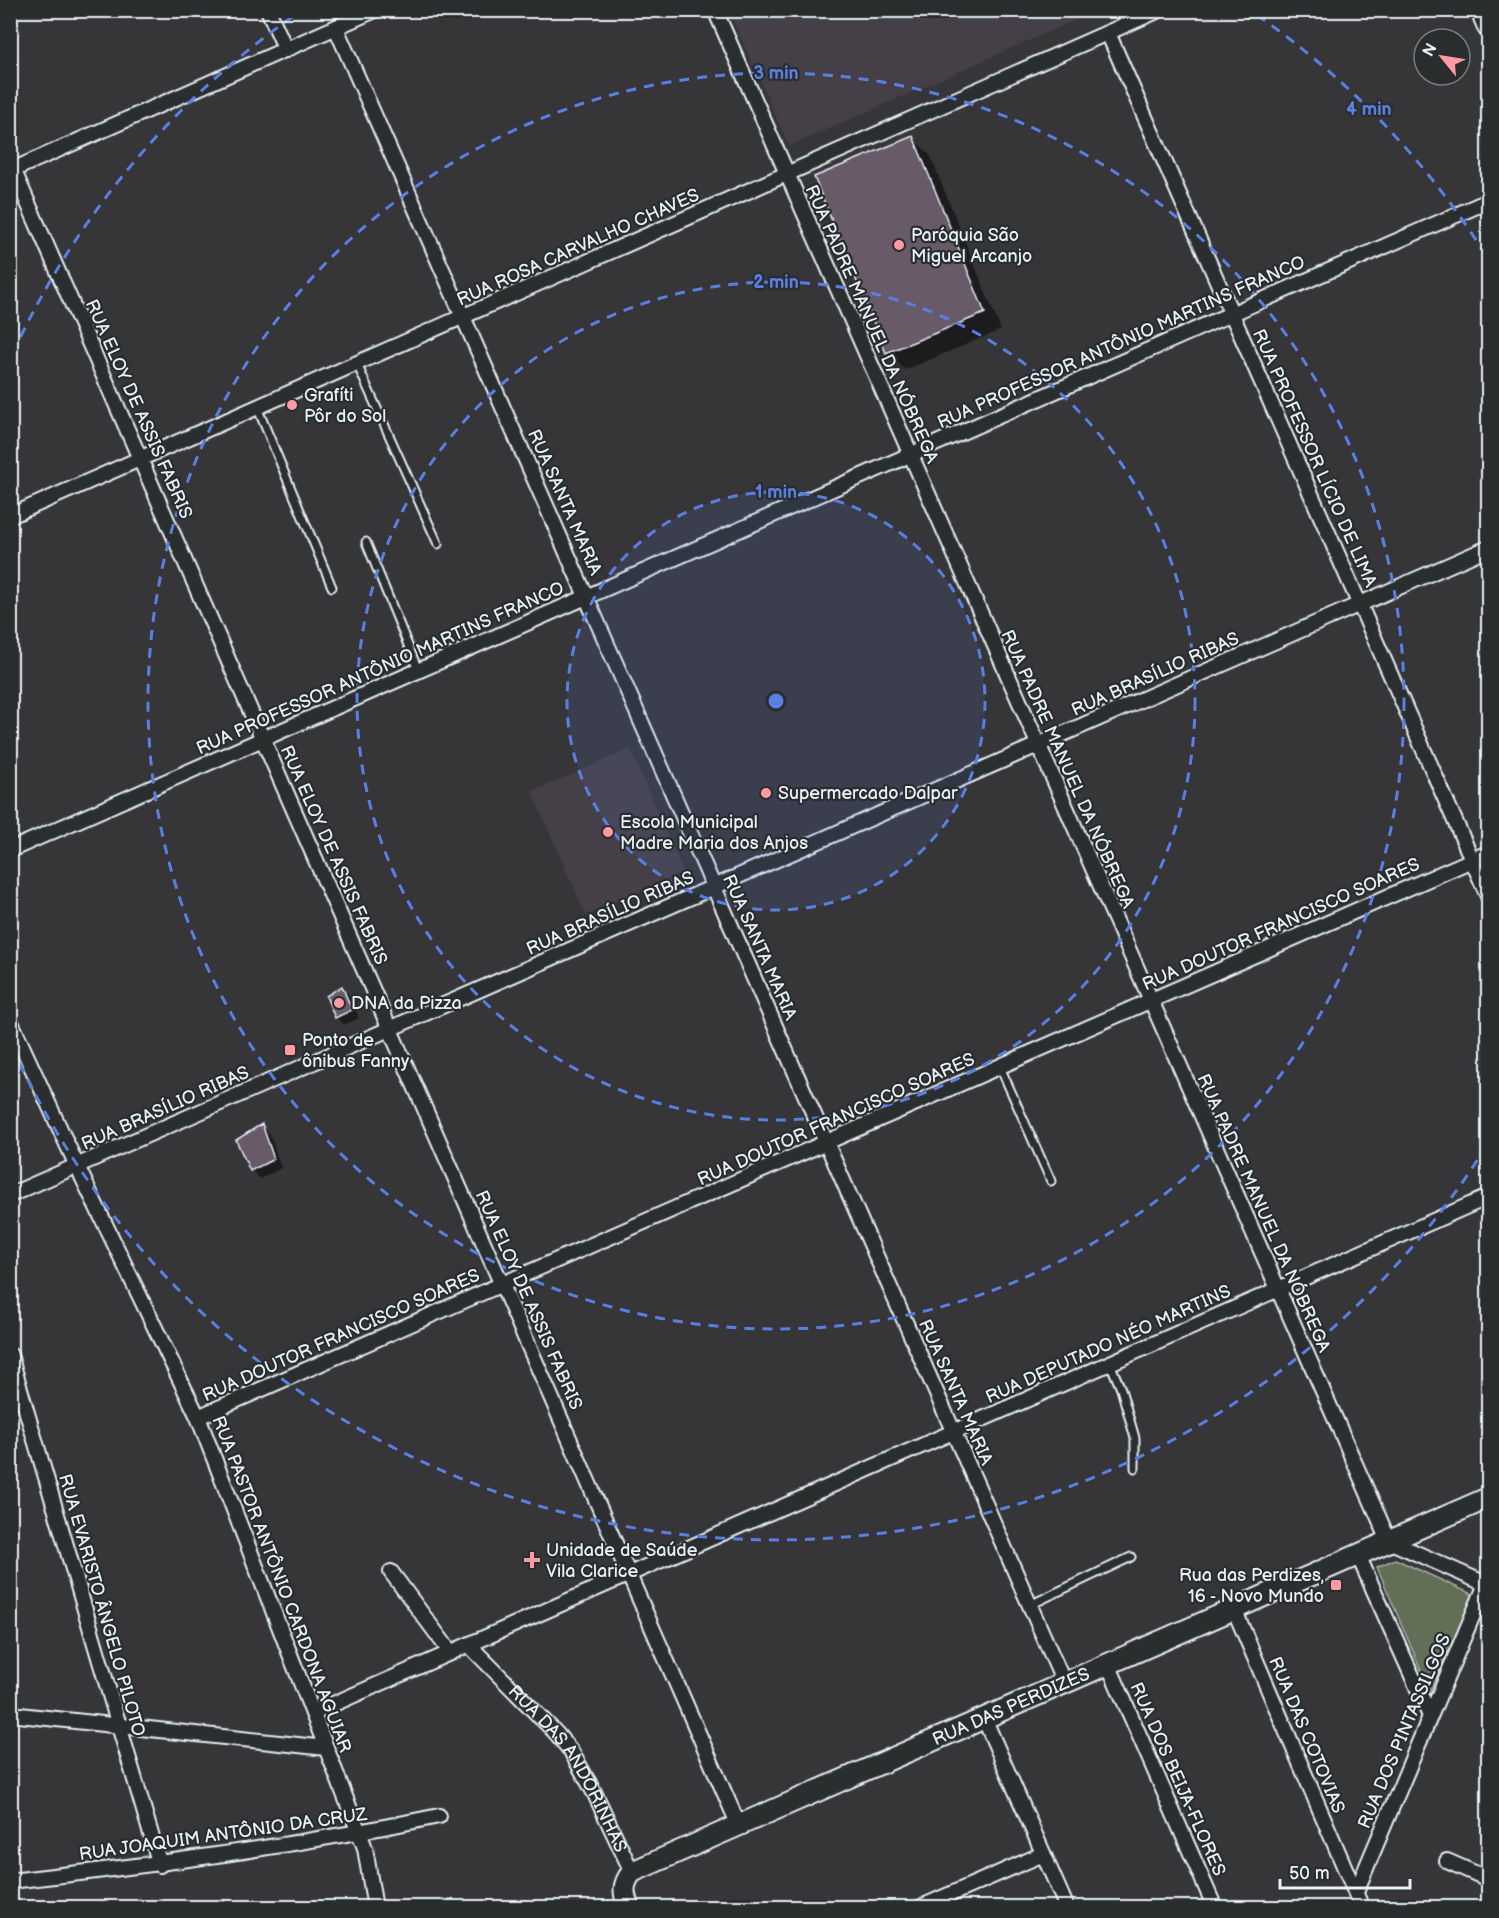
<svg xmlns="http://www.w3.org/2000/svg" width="1499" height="1918" font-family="'Balsamiq Sans',sans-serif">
  <rect width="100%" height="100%" fill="#363639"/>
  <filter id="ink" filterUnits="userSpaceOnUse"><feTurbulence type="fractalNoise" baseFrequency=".0167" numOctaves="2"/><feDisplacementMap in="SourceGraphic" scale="12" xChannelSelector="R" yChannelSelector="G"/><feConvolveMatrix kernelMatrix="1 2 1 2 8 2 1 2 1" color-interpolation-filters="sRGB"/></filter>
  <g filter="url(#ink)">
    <path fill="#454147" d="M729 11H1096L789 146Z
      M630 749 683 872 586 915 532 792Z"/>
    <path fill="#626e56" stroke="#a5b0a7" stroke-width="1.5" d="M1395 1559 1474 1595 1430 1691 1377 1567Z"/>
    <path fill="#0007" d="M913 138 930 155 1001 330 905 370 887 352Z
      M342 988 350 996 359 1018 344 1025 336 1017Z
      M262 1126 270 1134 281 1168 260 1179 252 1171 238 1140Z"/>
    <path fill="#675a67" stroke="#e8f1f8" stroke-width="1.5" d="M913 136 985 313 886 353 814 177Z
      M342 986 352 1010 335 1018 326 996Z
      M262 1124 274 1159 250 1171 236 1140Z"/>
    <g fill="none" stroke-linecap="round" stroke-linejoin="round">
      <g stroke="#e8f1f8" stroke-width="11">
        <path id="lane" d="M357 364 438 544
          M257 407 332 587
          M366 542 418 670
          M1000 1067 1051 1181
          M1110 1363 1121 1389 1135 1438V1468
          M1030 1605 1131 1557"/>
      </g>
      <g stroke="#e8f1f8" stroke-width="18">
        <g id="street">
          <path d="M268 10 286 50"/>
          <path d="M715 10 1389 1541 1488 1585"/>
          <path d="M336 28 1064 1683"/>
          <path d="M1108 33 1488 896"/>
          <path d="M10 162 739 1826"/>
          <path d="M10 171 375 10"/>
          <path d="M10 516 1159 10"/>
          <path d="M10 850 1488 201"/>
          <path d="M10 1020 77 1166 198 1417 365 1848 375 1908"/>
          <path d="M10 1195 1488 548"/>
          <path d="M10 1355 160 1865"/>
          <path d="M198 1417 1488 853"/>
          <path d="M1358 1555 1430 1716"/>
          <path d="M391 1572 451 1653"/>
          <path d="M1234 1609 1362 1908"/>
          <path id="s1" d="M469 1645 556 1733 571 1751 594 1792 632 1872"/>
          <path d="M1108 1664 1215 1908"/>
          <path d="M313 1713 1488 1197"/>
          <path d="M10 1714 326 1748"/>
          <path d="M984 1718 1067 1908"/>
          <path d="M1447 1861 1488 1879"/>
          <path d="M10 1881C154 1865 297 1846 439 1816"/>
          <path d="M1356 1892 1486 1584"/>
          <path d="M919 1908 1043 1854"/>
        </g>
      </g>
      <g stroke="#e8f1f8" stroke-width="24">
        <g id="secondary">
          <path d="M1481 10 1488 27"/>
          <path id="s2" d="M629 1908C623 1893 622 1885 632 1872L1488 1498"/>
        </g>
      </g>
      <use href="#lane" stroke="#2a2d2e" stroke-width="7"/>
      <use href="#street" stroke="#2a2d2e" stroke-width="14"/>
      <use href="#secondary" stroke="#2a2d2e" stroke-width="20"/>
    </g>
  </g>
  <circle cx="776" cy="701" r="209" fill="#5a7fe2" fill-opacity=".12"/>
  <g fill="none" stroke="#5a7fe2" stroke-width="3" stroke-dasharray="10 8">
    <circle cx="776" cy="701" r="209"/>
    <circle cx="776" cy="701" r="419"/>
    <circle cx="776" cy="701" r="628"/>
    <path d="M1487 1145A838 838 0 0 1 13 1049M13 353A838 838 0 0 1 295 15M1257 15A838 838 0 0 1 1487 257"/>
  </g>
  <g fill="#ff9aa2" stroke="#2a2d2e" stroke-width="2">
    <circle cx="899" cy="245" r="6"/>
    <circle cx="292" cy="405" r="6"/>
    <circle cx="766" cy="793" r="6"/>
    <circle cx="608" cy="832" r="6"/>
    <circle cx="339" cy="1003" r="6"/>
    <rect x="284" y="1044" width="12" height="12" rx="3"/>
    <path d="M529 1551h6v6h6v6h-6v6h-6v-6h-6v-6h6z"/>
    <rect x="1330" y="1579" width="12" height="12" rx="3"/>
  </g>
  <g text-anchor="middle" stroke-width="4.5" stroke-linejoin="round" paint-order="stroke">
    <g font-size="18" fill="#e8f1f8" stroke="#2a2d2e" text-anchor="start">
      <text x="911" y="241">Paróquia São<tspan x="911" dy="21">Miguel Arcanjo</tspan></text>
      <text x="304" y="401">Grafíti<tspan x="304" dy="21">Pôr do Sol</tspan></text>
      <text x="778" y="799">Supermercado Dalpar</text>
      <text x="620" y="828">Escola Municipal<tspan x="620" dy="21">Madre Maria dos Anjos</tspan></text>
      <text x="351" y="1009">DNA da Pizza</text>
      <text x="302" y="1046">Ponto de<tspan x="302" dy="21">ônibus Fanny</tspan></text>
      <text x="546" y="1556">Unidade de Saúde<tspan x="546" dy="21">Vila Clarice</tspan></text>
      <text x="1324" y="1581" text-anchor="end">Rua das Perdizes,<tspan x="1324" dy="21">16 - Novo Mundo</tspan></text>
    </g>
    <g font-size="18" fill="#e8f1f8" stroke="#2a2d2e">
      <text transform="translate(578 247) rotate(-24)" y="6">RUA ROSA CARVALHO CHAVES</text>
      <text transform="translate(872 324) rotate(66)" y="6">RUA PADRE MANUEL DA NÓBREGA</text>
      <text transform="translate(1121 342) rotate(-24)" y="6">RUA PROFESSOR ANTÔNIO MARTINS FRANCO</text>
      <text transform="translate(139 409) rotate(66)" y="6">RUA ELOY DE ASSIS FABRIS</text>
      <text transform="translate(1315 458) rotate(66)" y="6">RUA PROFESSOR LÍCIO DE LIMA</text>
      <text transform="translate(565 502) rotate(66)" y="6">RUA SANTA MARIA</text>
      <text transform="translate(380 668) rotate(-24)" y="6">RUA PROFESSOR ANTÔNIO MARTINS FRANCO</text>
      <text transform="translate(1155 674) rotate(-24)" y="6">RUA BRASÍLIO RIBAS</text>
      <text transform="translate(1068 769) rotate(66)" y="6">RUA PADRE MANUEL DA NÓBREGA</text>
      <text transform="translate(334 855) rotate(66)" y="6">RUA ELOY DE ASSIS FABRIS</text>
      <text transform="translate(610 913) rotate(-24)" y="6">RUA BRASÍLIO RIBAS</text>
      <text transform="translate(1281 924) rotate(-24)" y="6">RUA DOUTOR FRANCISCO SOARES</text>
      <text transform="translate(760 947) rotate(66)" y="6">RUA SANTA MARIA</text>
      <text transform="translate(165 1108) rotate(-24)" y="6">RUA BRASÍLIO RIBAS</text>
      <text transform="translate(836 1119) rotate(-24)" y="6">RUA DOUTOR FRANCISCO SOARES</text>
      <text transform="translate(1264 1213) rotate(66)" y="6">RUA PADRE MANUEL DA NÓBREGA</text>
      <text transform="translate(529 1300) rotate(66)" y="6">RUA ELOY DE ASSIS FABRIS</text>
      <text transform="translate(341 1335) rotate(-24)" y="6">RUA DOUTOR FRANCISCO SOARES</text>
      <text transform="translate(1108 1344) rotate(-24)" y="6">RUA DEPUTADO NÉO MARTINS</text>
      <text transform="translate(956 1392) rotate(66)" y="6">RUA SANTA MARIA</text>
      <text transform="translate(282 1584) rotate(69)" y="6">RUA PASTOR ANTÔNIO CARDONA AGUIAR</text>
      <text transform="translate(102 1605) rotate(74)" y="6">RUA EVARISTO ÂNGELO PILOTO</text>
      <text dy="6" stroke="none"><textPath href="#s2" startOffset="452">RUA DAS PERDIZES</textPath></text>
      <text transform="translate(1404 1731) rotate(-67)" y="6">RUA DOS PINTASSILGOS</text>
      <text transform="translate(1307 1735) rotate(67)" y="6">RUA DAS COTOVIAS</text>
      <text dy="6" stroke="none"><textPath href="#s1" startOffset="160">RUA DAS ANDORINHAS</textPath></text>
      <text transform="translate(1178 1779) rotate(66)" y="6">RUA DOS BEIJA-FLORES</text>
      <text transform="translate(223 1834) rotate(-8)" y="6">RUA JOAQUIM ANTÔNIO DA CRUZ</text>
    </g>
  </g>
  <circle cx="776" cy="701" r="9" fill="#5a7fe2" stroke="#2a2d2e" stroke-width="3"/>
  <g font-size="18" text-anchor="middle" font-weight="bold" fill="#5a7fe2" stroke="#2a2d2e" stroke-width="4.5" stroke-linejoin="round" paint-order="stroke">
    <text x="776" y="79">3 min</text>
    <text x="1369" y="115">4 min</text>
    <text x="776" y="288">2 min</text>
    <text x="776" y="498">1 min</text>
  </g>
  <rect width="1499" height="1918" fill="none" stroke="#2a2d2e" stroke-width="36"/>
  <rect x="18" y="18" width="1463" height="1882" fill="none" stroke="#e8f1f8" stroke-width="2" filter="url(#ink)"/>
  <g transform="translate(1442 57) rotate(300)"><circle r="28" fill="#2a2d2e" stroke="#767b7f" stroke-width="1.5"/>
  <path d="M0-4.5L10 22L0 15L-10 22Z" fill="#ff9aa2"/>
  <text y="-9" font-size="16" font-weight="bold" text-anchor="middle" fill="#e8f1f8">N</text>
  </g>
  <path d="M1280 1879v9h130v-9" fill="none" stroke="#e8f1f8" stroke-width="3"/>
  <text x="1289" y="1879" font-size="18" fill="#e8f1f8" stroke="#2a2d2e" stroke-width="4.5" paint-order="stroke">50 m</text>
</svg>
